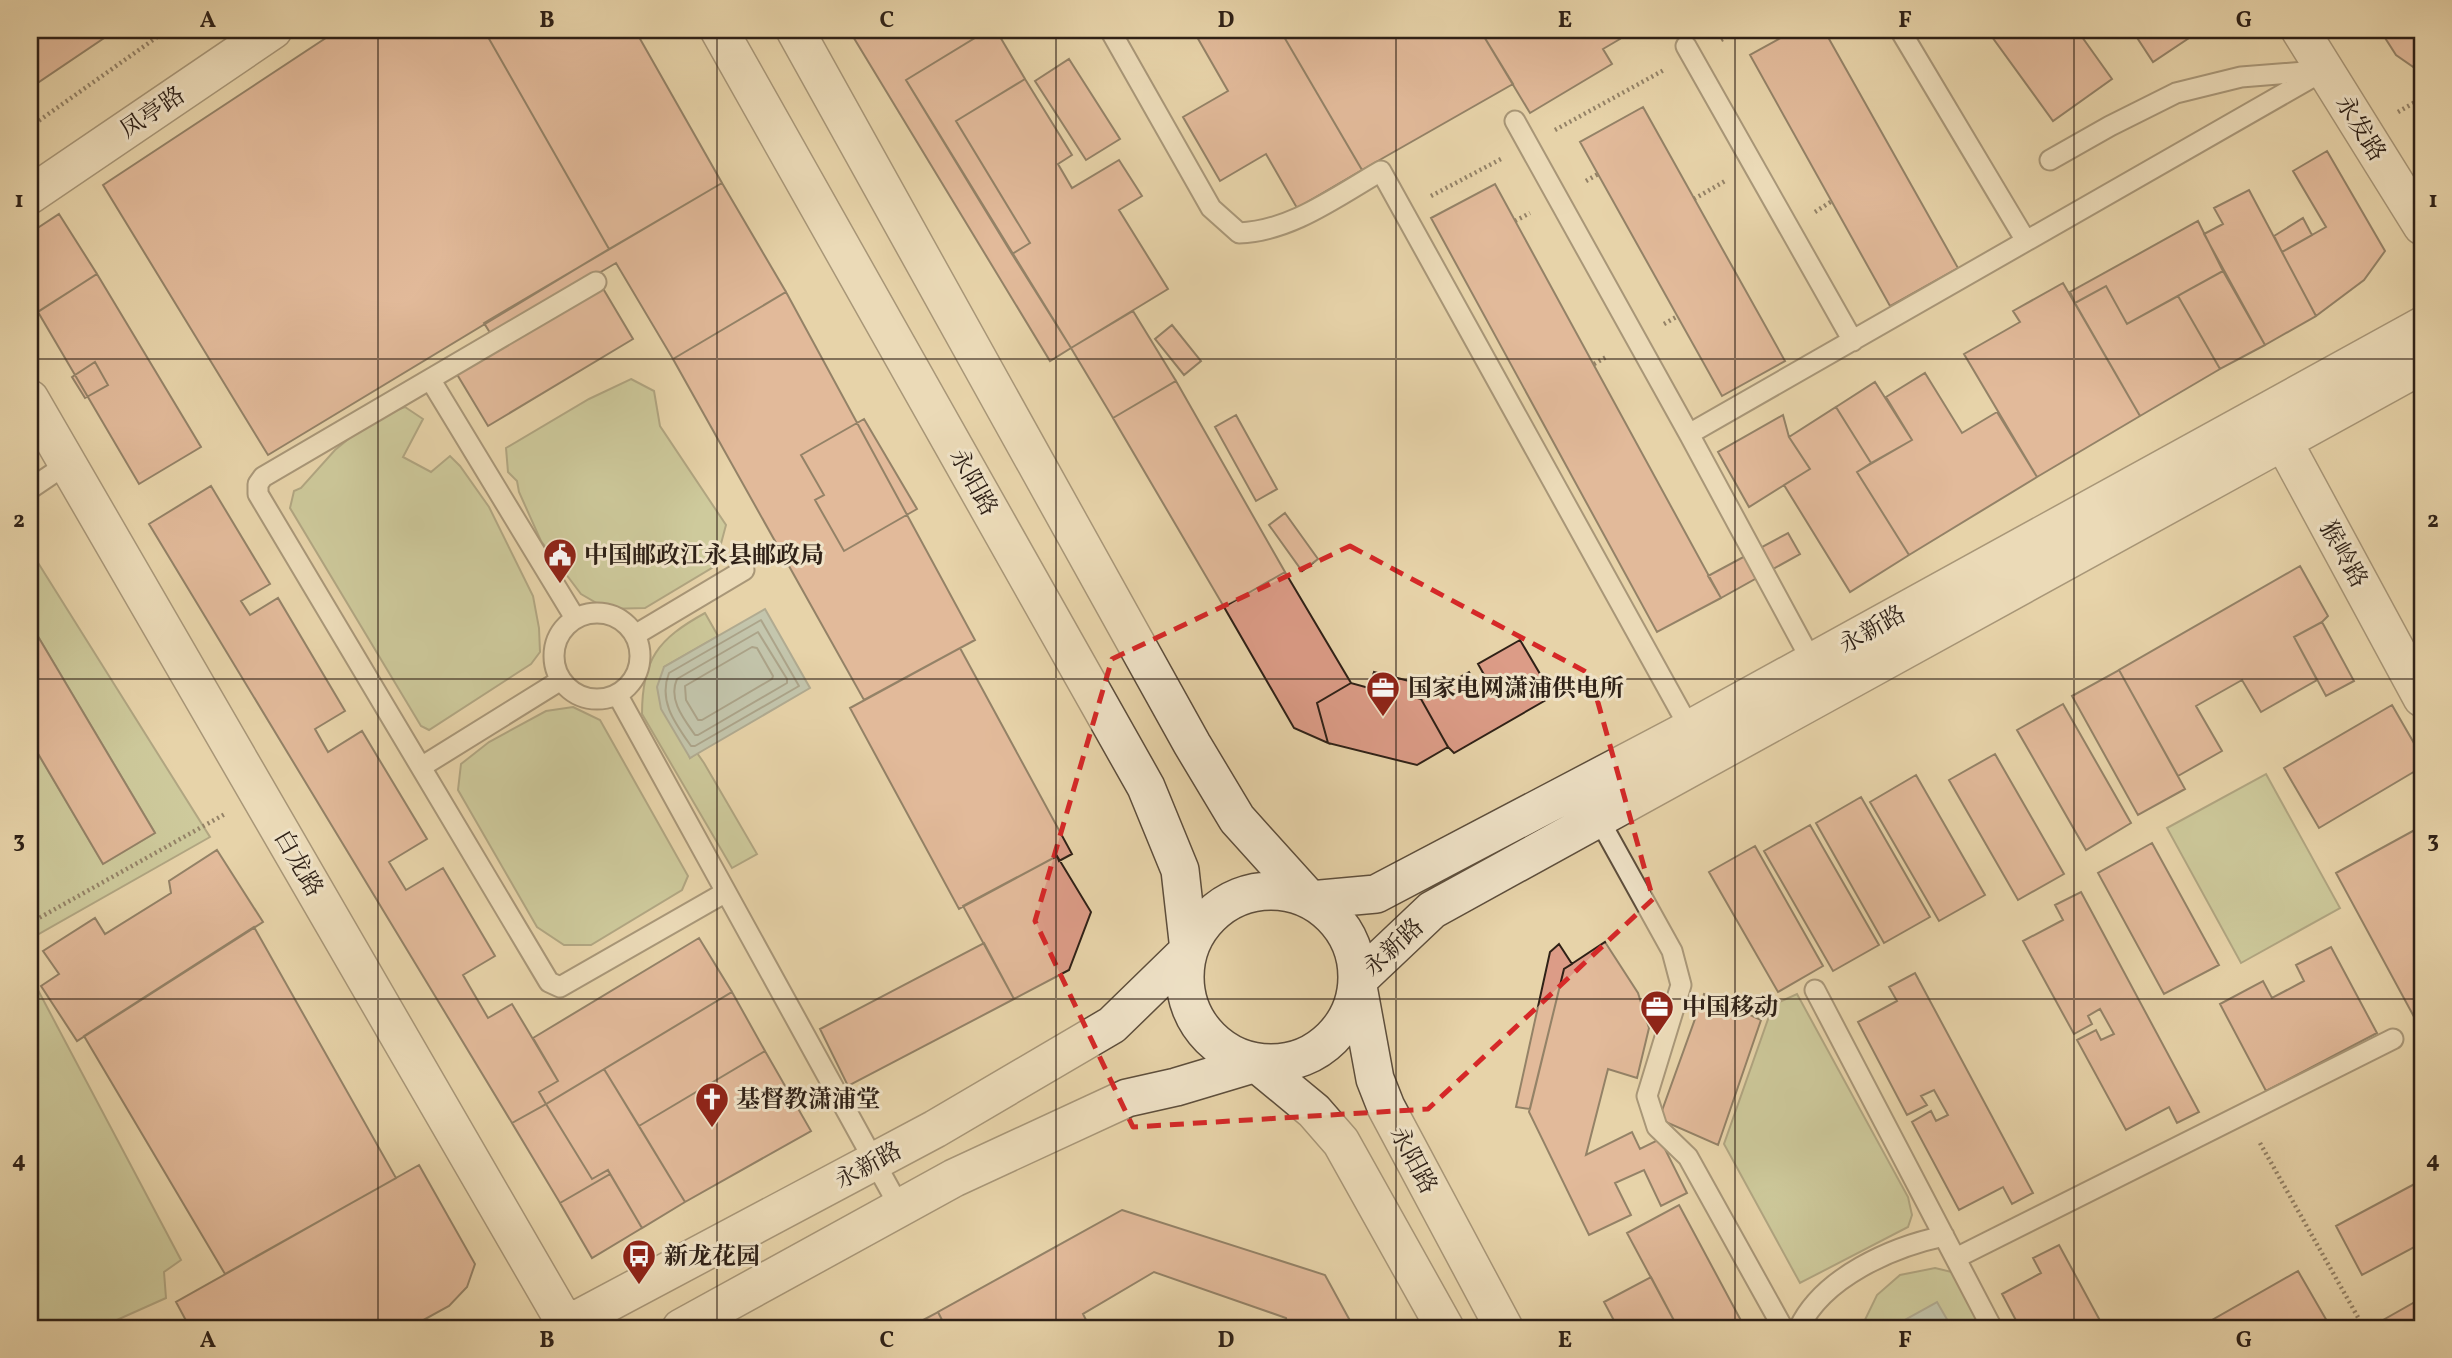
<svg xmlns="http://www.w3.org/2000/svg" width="2452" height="1358" font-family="Vollkorn,'Noto Serif SC',serif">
  <rect width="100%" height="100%" fill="#e7d3a9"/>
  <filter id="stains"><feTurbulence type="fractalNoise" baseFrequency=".00286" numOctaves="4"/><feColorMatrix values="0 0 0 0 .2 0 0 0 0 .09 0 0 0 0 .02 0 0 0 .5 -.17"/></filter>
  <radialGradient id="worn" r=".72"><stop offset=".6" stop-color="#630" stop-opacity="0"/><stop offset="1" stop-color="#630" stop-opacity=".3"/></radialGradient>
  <path fill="#b0be8c" stroke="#707052" stroke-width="2" d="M631 379 654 391 660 426 726 525 715 566 645 608 607 609 581 594 541 541 519 492 517 481 508 472 506 448 589 399Z
    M405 407 423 419 403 457 431 472 450 456 460 466 489 507 533 596 539 628 540 652 531 664 429 730 421 726 290 508 294 491 301 488 335 450 374 418Z
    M30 550 210 837 32 938 30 946V740L103 864 155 833 30 623Z
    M705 613 718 636 664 667 690 758 697 753 704 763 757 854 732 868 642 714C642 659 658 639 705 613Z
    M573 707 600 720 688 876 682 890 591 945H564L537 927 458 790 461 764 489 742 546 711Z
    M2266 774 2340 908 2241 963 2167 828Z
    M30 975 181 1260 164 1272 166 1298 99 1328H30Z
    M1797 994 1908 1197 1912 1215 1908 1227 1800 1283 1724 1144 1773 1005Z
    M1935 1268 1964 1275 1992 1328H1861L1877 1295 1900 1275Z"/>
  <path fill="#99b6b1" stroke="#6f7a73" stroke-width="2" d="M765 609 810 688 690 758 661 709 657 687 664 667Z
    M1937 1302 1952 1328H1890Z"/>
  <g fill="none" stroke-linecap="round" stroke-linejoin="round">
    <path stroke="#646c64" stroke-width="2" d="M761 620 799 686 695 746H691C675 723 658 701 669 673Z
      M758 632 787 679V683L698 735H695C683 718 668 699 677 679Z
      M752 647 757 648 773 676 772 679 702 720H698L686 700 685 686Z"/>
  </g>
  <path fill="#dc9c87" stroke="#2f2117" stroke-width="2" d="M30 30H116L30 88Z
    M338 30H484L609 249 268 455 103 185Z
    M484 30H635L722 183 609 249Z
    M849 30H988L906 80 1071 348 1050 361Z
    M988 30H996L1025 79 956 121 1030 243 1012 254 906 80Z
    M1193 30H1280L1362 170 1297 208 1266 154 1220 181 1183 117 1228 91Z
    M1280 30H1480L1513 84 1362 170Z
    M1480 30H1615L1620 39 1603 49 1612 64 1530 113Z
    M1795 30H1824L1958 268 1890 306 1750 55Z
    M1987 30H2077L2112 79 2053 121Z
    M2132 30H2201L2153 62Z
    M2380 30H2422V73L2396 55Z
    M1069 59 1120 139 1086 160 1035 81Z
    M1025 79 1072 155 1058 164 1072 188 1119 160 1142 196 1119 210 1168 289 1071 348 1012 254 1030 243 956 121Z
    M1643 107 1785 361 1722 396 1580 142Z
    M2327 151 2385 251 2364 280 2316 316 2282 252 2326 227 2293 171Z
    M722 183 786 292 673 359 616 263 492 336 484 323Z
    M1495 184 1721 598 1657 632 1431 218Z
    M2249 190 2316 316 2265 345 2204 234 2223 224 2214 208Z
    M59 214 97 274 31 316 30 233Z
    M2303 218 2312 235 2282 252 2274 236Z
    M2198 221 2223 271 2127 324 2106 286 2075 303 2070 292Z
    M2223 271 2265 345 2220 369 2178 296Z
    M97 274 201 447 139 484 38 312Z
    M595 275 633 339 488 426 449 361Z
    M2063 283 2140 416 2037 477 1964 354 2020 322 2013 311Z
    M2106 286 2127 324 2178 296 2220 369 2140 416 2075 303Z
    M786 292 975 640 864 700 673 359Z
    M1133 311 1176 381 1113 418 1071 348Z
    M1172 325 1201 361 1184 375 1155 339Z
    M95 362 108 385 85 398 72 377Z
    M1925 373 1962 433 1997 412 2037 477 1909 555 1857 472 1912 440 1886 397Z
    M1176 381 1285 572 1224 607 1113 418Z
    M1875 382 1912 440 1871 463 1836 407Z
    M1836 407 1871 463 1857 472 1909 555 1850 592 1784 485 1810 469 1789 437Z
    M1236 415 1277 489 1256 501 1215 427Z
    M1783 415 1789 437 1810 469 1749 507 1718 452Z
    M864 419 917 509 844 551 815 500 824 495 801 455Z
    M211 486 270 584 241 601 250 615 278 598 345 711 315 729 328 752 362 731 427 839 389 862 406 890 443 868 495 956 463 975 488 1018 512 1004 558 1081 539 1092 546 1104 512 1123 149 524Z
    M1285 513 1318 559 1302 571 1269 525Z
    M1788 533 1800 554 1721 598 1708 576Z
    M2300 566 2328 616 2322 622 2294 637 2317 680 2261 712 2242 680 2196 706 2222 751 2178 776 2119 670Z
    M1285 572 1351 683 1317 703 1328 743 1294 728 1224 607Z
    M2322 622 2354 681 2326 696 2294 637Z
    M30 623 155 833 103 864 30 740Z
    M1520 640 1553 696 1454 753 1448 747 1421 699 1469 672 1477 686 1487 680 1478 664Z
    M960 648 1072 854 1059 861 1057 856 959 909 850 708Z
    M2119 670 2185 789 2138 815 2072 696Z
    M1374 672 1413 682 1410 696 1421 699 1448 747 1417 765 1328 743 1317 703 1351 683 1369 688Z
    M2063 704 2131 823 2086 850 2017 730Z
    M2392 705 2422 757V767L2319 828 2284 768Z
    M1995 754 2064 874 2018 900 1949 780Z
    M1916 775 1985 895 1939 921 1870 802Z
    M1861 797 1930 917 1884 943 1816 823Z
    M1810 825 1879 945 1833 971 1764 851Z
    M2422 826V1024L2419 1026 2336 873Z
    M2152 843 2219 965 2164 994 2098 873Z
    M1755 846 1823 966 1778 992 1709 872Z
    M217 850 263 922 77 1041 41 986 59 974 43 951 95 918 105 934 171 893 169 881Z
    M1057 856 1091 912 1069 970 1014 999 963 906Z
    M2081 892 2199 1112 2177 1123 2169 1107 2126 1130 2077 1040 2096 1030 2101 1040 2114 1034 2100 1009 2088 1016 2092 1024 2074 1034 2023 941 2063 920 2055 905Z
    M254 927 396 1178 225 1274 84 1036Z
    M699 938 732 992 546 1104 539 1092 558 1081 533 1038Z
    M1605 942 1638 993 1649 1028 1637 1078 1608 1069 1586 1155 1632 1132 1640 1149 1660 1139 1687 1193 1661 1206 1644 1170 1615 1183 1631 1215 1589 1235 1529 1112 1564 969Z
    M984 943 1014 999 848 1086 820 1029Z
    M1559 944 1572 964 1564 969 1530 1109 1516 1107 1550 952Z
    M2331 947 2377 1033 2266 1091 2220 1004 2263 981 2272 998 2304 981 2296 965Z
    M1915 973 2033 1193 2012 1204 2003 1187 1959 1210 1912 1122 1931 1111 1936 1121 1948 1115 1934 1090 1921 1096 1927 1105 1907 1115 1858 1022 1897 1001 1889 987Z
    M732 992 765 1051 639 1126 604 1069Z
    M1704 994 1761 1020 1718 1145 1659 1119Z
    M765 1051 811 1131 685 1202 639 1126Z
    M604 1069 685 1202 642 1228 608 1170 592 1179 546 1104Z
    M546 1104 592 1179 608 1170 610 1174 560 1203 512 1123Z
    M419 1165 475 1264 467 1287 449 1306 409 1328H189H190L176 1302Z
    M610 1174 642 1228 592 1258 560 1203Z
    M2422 1180V1243L2362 1275 2336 1226Z
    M1679 1205 1745 1328H1678L1627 1233Z
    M1122 1210 1325 1275 1354 1328H1288L1286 1318 1154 1272 1083 1314 1090 1328H946L938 1312Z
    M2059 1245 2104 1328H2020L2002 1294 2041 1273 2033 1258Z
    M2298 1271 2331 1328H2198Z
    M1651 1277 1678 1328H1618L1604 1302Z
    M2422 1298V1328H2379L2376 1324Z
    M938 1312 946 1328H908Z"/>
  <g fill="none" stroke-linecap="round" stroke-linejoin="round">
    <g stroke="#5d4e3c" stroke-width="23">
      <path id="service" d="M1110 30 1211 208 1239 233C1291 231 1336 197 1381 171L1694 736
        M1900 30 2026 241
        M1686 46 1853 341
        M1515 121 1689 434 1816 669
        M2050 160 2110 126 2176 93 2241 77 2317 71
        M596 282 263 477 258 484V494L549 982 560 987 726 892
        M430 379 575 618
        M1689 434 2325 70
        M30 489 67 464
        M554 656a43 43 0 1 1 86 0a43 43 0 1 1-86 0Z
        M635 635 744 570
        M617 694 900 1208
        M421 767 561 680
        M1596 814 1672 951 1681 985 1647 1096 1657 1127 1688 1157 1783 1328
        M1815 990 1992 1328
        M1956 1258 2393 1039
        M1799 1328C1823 1277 1892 1247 1944 1236"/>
    </g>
    <g stroke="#5d4e3c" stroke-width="40">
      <path id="minor" d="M795 30 1192 744 1237 819 1310 900 1376 894 1690 729 2422 326
        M2300 30 2422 226
        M30 195 273 30
        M30 399 568 1328
        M2275 420 2283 441 2422 698
        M1185 977a86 86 0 1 1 172 0a86 86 0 1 1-172 0Z
        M561 1328 935 1129 1112 1025 1189 950 1180 870 1146 787 719 30
        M681 1328 954 1178 1127 1098 1176 1087 1256 1063 1314 1111 1341 1142 1445 1328
        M1504 1328 1386 1107 1375 1079 1357 981 1432 910 2422 365"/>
    </g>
    <path stroke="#2f2117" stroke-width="4.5" stroke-dasharray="2 3.5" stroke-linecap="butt" d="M1721 40 1739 30
      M2398 112 2422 98
      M30 127 167 30
      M1555 130 1664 70
      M1586 181 1598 174
      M1431 196 1501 159
      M1694 199 1725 181
      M1815 212 1832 201
      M1515 221 1530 213
      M1664 324 1678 316
      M1594 364 1608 356
      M30 923 225 814
      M2260 1143 2364 1328"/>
    <use href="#service" stroke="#efe2c7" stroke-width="19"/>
    <use href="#minor" stroke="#efe2c7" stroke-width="37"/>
  </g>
  <path d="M0 0H2452V1358H0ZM1350 546 1590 674 1653 899 1428 1109 1133 1127 1035 921 1112 659Z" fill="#e7d3a9" fill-opacity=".55" fill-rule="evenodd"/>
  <path fill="none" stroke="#d62828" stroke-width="5" stroke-dasharray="14 9" stroke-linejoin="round" d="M1350 546 1590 674 1653 899 1428 1109 1133 1127 1035 921 1112 659Z"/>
  <path fill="none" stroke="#2f2117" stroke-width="2" stroke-opacity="0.55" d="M378 30V1328M717 30V1328M1056 30V1328M1396 30V1328M1735 30V1328M2074 30V1328M30 359H2422M30 679H2422M30 999H2422"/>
  <defs>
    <g id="civic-pin" transform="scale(1.75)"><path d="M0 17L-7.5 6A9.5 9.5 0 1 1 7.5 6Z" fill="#8f2418" stroke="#efe2c7"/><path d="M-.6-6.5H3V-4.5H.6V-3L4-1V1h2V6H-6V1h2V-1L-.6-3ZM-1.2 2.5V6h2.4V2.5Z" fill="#fff"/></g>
    <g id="office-pin" transform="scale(1.75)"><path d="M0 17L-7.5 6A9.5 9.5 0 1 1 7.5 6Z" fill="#8f2418" stroke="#efe2c7"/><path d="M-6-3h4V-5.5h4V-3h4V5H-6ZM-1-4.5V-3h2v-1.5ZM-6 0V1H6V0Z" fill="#fff"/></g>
    <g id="church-pin" transform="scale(1.75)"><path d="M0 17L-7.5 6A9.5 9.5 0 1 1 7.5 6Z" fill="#8f2418" stroke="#efe2c7"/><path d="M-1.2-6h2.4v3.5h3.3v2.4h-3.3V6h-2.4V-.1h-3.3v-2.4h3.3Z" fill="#fff"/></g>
    <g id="bus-pin" transform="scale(1.75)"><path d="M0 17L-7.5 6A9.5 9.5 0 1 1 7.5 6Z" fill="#8f2418" stroke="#efe2c7"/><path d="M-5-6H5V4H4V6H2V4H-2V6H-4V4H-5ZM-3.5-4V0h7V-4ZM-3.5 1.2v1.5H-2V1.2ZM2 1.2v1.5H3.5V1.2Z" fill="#fff"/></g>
  </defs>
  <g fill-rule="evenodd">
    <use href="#civic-pin" x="560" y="555"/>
    <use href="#office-pin" x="1383" y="688"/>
    <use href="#office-pin" x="1657" y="1007"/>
    <use href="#church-pin" x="712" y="1099"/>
    <use href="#bus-pin" x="639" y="1256"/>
  </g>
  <g text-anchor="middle" stroke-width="6" stroke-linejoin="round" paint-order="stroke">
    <g font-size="24" fill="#2f2117" stroke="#efe2c7">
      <text transform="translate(152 112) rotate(-34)" y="8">凤亭路</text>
      <text transform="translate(2361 128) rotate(58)" y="8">永发路</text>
      <text transform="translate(974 482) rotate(61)" y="8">永阳路</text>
      <text transform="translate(2344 554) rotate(61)" y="8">猴岭路</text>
      <text transform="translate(1872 629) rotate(-29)" y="8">永新路</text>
      <text transform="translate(299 863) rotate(60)" y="8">白龙路</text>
      <text transform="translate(1393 947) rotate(-43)" y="8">永新路</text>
      <text transform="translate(1414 1160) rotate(62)" y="8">永阳路</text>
      <text transform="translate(868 1165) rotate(-28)" y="8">永新路</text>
    </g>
    <g font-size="24" font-weight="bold" fill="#2f2117" stroke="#efe2c7" text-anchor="start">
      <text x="584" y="563">中国邮政江永县邮政局</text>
      <text x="1408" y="696">国家电网潇浦供电所</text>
      <text x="1682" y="1015">中国移动</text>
      <text x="736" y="1107">基督教潇浦堂</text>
      <text x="664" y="1264">新龙花园</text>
    </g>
  </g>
  <rect width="2452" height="1358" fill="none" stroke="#e7d3a9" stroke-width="77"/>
  <rect x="38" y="38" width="2376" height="1282" fill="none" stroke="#2f2117" stroke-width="2.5"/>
  <g font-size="23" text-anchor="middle" font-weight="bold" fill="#2f2117">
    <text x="208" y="27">A</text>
    <text x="547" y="27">B</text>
    <text x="887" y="27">C</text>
    <text x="1226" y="27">D</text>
    <text x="1565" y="27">E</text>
    <text x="1905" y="27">F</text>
    <text x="2244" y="27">G</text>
    <text x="19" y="207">1</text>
    <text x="2433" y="207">1</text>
    <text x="19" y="527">2</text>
    <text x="2433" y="527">2</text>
    <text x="19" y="847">3</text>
    <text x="2433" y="847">3</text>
    <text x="19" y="1167">4</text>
    <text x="2433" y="1167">4</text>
    <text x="208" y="1347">A</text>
    <text x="547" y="1347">B</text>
    <text x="887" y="1347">C</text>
    <text x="1226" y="1347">D</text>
    <text x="1565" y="1347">E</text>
    <text x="1905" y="1347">F</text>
    <text x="2244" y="1347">G</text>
  </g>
  <rect width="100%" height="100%" filter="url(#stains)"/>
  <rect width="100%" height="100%" fill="url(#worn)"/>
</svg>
